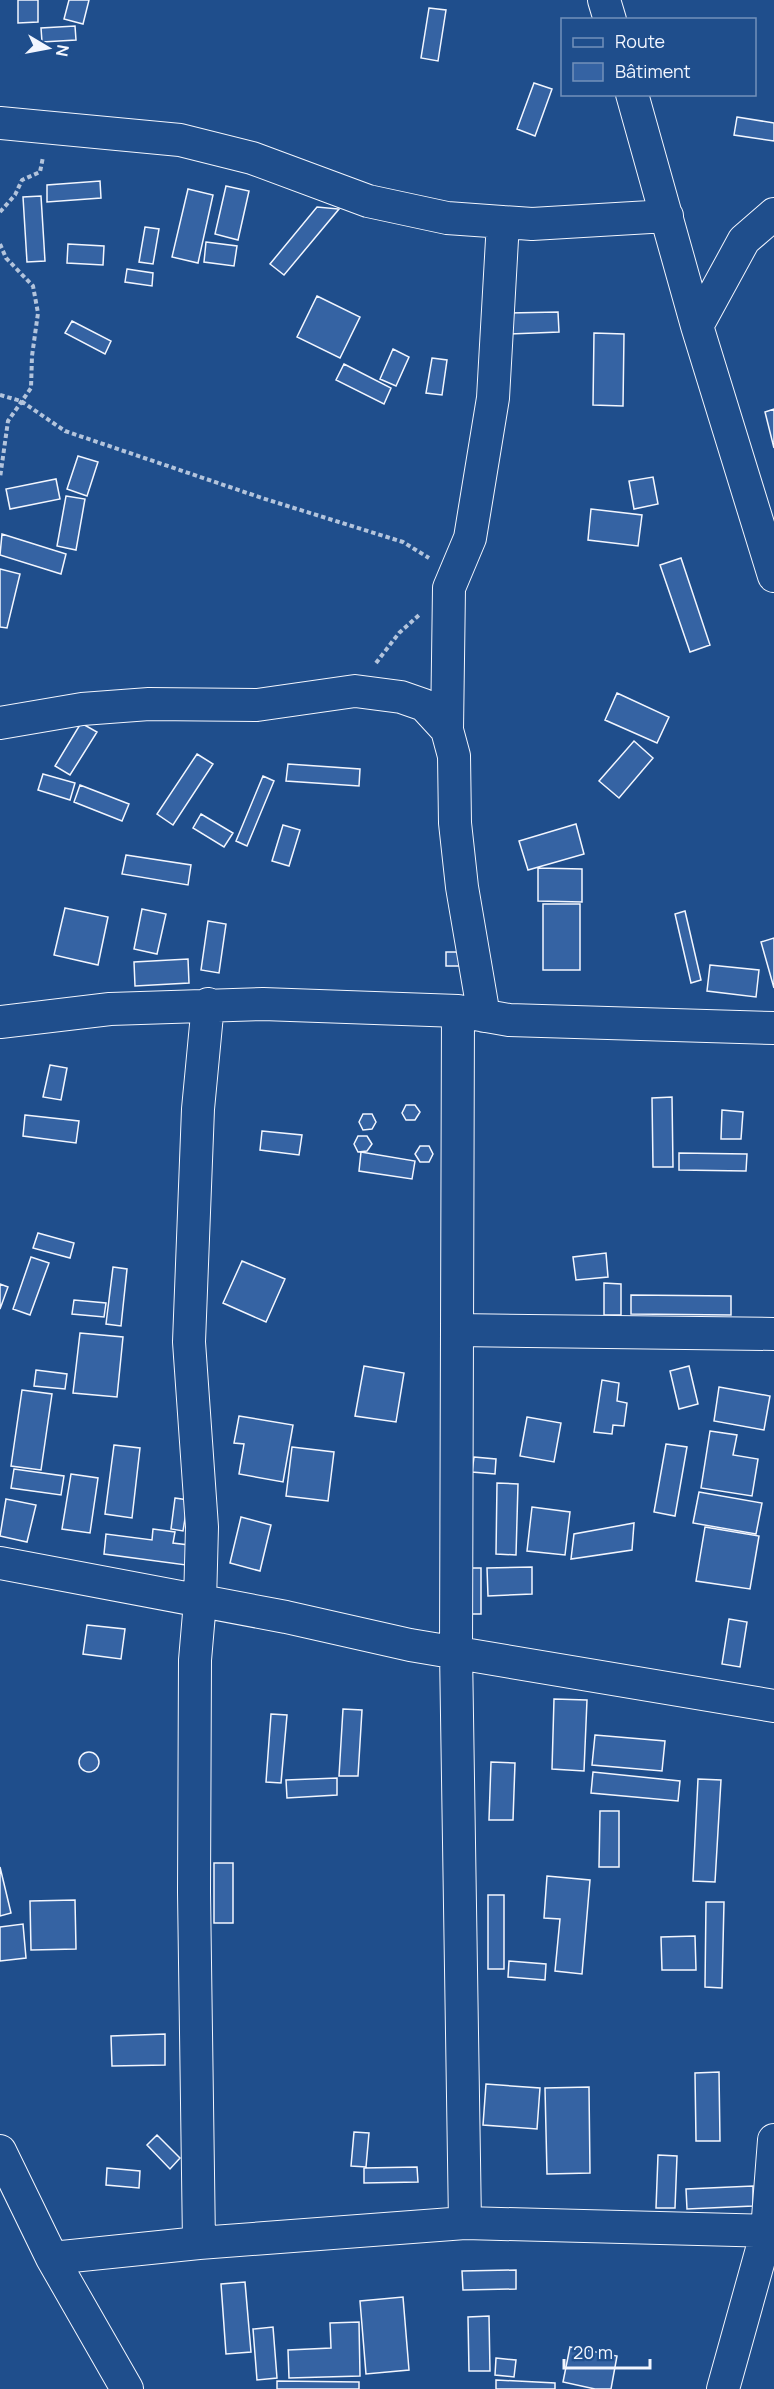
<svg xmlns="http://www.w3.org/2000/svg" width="774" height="2389" font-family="Manrope,sans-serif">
  <rect width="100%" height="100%" fill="#1f4e8c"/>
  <path fill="#3563a3" stroke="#f2f6ff" stroke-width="1.5" d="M18 0H38V22L18 23Z
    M69 0H89L83 24 64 19Z
    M429 8 446 10 438 61 421 58Z
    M75 26 76 40 42 42 41 28Z
    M534 83 552 89 535 136 517 129Z
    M737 117 774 123V141L734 135Z
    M100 181 101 198 47 202V185Z
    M226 186 249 191 238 240 215 234Z
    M188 189 213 195 198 263 172 257Z
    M41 196 45 261 27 262 23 197Z
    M317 207 339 209 284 275 270 264Z
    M145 227 159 229 153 264 139 262Z
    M206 242 237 246 234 266 204 262Z
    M68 244 104 246 103 265 67 263Z
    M127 269 153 273 152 286 125 282Z
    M317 296 360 317 340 358 297 337Z
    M558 312 559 332 510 334 509 313Z
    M72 321 111 341 105 354 65 333Z
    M594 333 624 334 623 406 593 405Z
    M393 349 409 357 396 386 380 379Z
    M432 358 447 360 442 395 426 393Z
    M344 364 391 388 384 404 336 380Z
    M774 409V448L765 412Z
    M78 456 98 462 87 496 67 489Z
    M653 477 658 504 634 509 629 481Z
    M56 479 60 499 10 509 6 489Z
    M66 496 85 499 76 550 57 546Z
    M591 509 642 515 638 546 588 540Z
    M2 534 66 554 61 574 0 555Z
    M681 558 710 645 690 652 660 565Z
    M0 569 20 574 7 628 0 627Z
    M617 693 669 717 657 743 605 720Z
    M81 723 97 732 70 775 55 766Z
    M634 741 653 758 619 798 599 781Z
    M197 754 213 764 173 825 157 814Z
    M288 764 360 769 359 786 286 781Z
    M43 774 75 783 70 800 38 790Z
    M263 776 274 781 247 846 236 841Z
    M80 785 129 804 122 821 74 802Z
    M201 814 233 833 224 847 193 828Z
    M576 824 584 854 528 870 519 841Z
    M283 825 300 830 289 866 272 861Z
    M126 855 191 865 188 885 122 874Z
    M538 868 582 869V902L538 901Z
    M543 904H580V970H543Z
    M65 908 108 917 98 965 54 955Z
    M142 909 166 914 157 954 134 949Z
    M685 911 701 980 691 983 675 914Z
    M208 921 226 924 219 973 201 970Z
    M774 938V988L761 942Z
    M446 952H463V966H446Z
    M188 959 189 983 135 986 134 962Z
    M710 965 759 970 756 997 707 991Z
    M50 1065 67 1068 61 1100 43 1097Z
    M672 1097 673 1167H653L652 1098Z
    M406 1105H415L420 1112 415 1120H406L402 1113Z
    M722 1110 743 1112 741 1139H721Z
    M363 1114H372L376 1122 372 1129 363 1130 359 1122Z
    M25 1115 79 1121 76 1143 23 1136Z
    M262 1131 302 1135 299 1155 260 1150Z
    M358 1136H367L372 1144 367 1151 358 1152 354 1144Z
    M420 1146H429L433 1154 429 1162H420L415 1154Z
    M361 1152 415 1161 412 1179 359 1171Z
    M679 1153 747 1154 746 1171 679 1170Z
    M38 1233 74 1243 70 1258 33 1248Z
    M606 1253 608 1277 576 1280 573 1257Z
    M31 1257 49 1263 30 1315 13 1309Z
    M242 1261 285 1279 266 1322 223 1303Z
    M113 1267 127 1269 121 1326 106 1324Z
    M604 1283 621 1284V1315H604Z
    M0 1284 8 1287 0 1309Z
    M631 1295 731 1296V1315L631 1314Z
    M74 1300 106 1303 104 1317 72 1314Z
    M80 1333 123 1337 117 1397 73 1393Z
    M364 1366 404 1373 396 1422 355 1416Z
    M689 1366 698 1404 679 1409 670 1371Z
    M36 1370 67 1374 65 1389 34 1386Z
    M602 1380 619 1383 617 1401 627 1403 624 1426 613 1425 612 1434 594 1432Z
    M719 1387 770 1396 764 1430 714 1421Z
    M22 1390 52 1394 41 1470 11 1466Z
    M239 1416 293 1425 283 1482 239 1474 244 1444 234 1443Z
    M527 1417 561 1423 554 1462 520 1456Z
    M710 1431 737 1435 733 1455 758 1459 752 1496 701 1488Z
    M666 1444 687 1447 675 1516 654 1512Z
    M114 1445 140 1448 132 1518 105 1514Z
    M292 1447 334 1452 328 1501 286 1496Z
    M474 1457 496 1459 495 1474 472 1472Z
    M14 1469 64 1476 61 1495 11 1488Z
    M71 1474 98 1478 90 1533 62 1529Z
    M497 1483 518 1484 516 1555 496 1554Z
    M699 1492 762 1503 756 1534 693 1523Z
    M175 1498 188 1500 183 1531 171 1529Z
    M6 1499 36 1505 27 1542 0 1536Z
    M532 1507 570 1512 565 1555 527 1551Z
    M241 1517 271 1525 260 1571 230 1563Z
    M634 1523 632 1550 571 1559 574 1534Z
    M705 1527 759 1536 750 1589 696 1581Z
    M153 1529 175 1532 173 1543 189 1545 186 1565 104 1554 106 1534 152 1540Z
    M532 1567V1594L488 1596 487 1568Z
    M466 1568H481V1614H466Z
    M729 1619 747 1622 740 1667 722 1664Z
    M87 1625 125 1629 121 1659 83 1654Z
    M554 1699 587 1700 584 1771 552 1769Z
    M343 1709 362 1710 358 1776H339Z
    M271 1714 287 1715 281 1783 266 1782Z
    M595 1735 665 1741 662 1771 592 1765Z
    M79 1762a10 10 0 1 1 20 0a10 10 0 1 1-20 0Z
    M491 1762 515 1763 513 1820H489Z
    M593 1772 680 1781 678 1801 591 1793Z
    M337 1778V1795L287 1798 286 1780Z
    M698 1779 721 1780 715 1882 693 1881Z
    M600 1811H619V1867H599Z
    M214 1863H233V1923H214Z
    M0 1867 11 1913 0 1916Z
    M547 1876 590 1880 582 1974 555 1971 560 1919 544 1918Z
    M488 1895H504V1969H488Z
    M75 1900 76 1949 31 1950 30 1901Z
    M706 1902H724L722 1988 705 1987Z
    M23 1924 26 1958 0 1961V1927Z
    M695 1936 696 1970H662L661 1937Z
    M509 1961 546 1964 545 1980 508 1977Z
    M165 2034V2065L112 2066 111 2036Z
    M719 2072 720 2141H696L695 2073Z
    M486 2084 540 2088 537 2129 483 2125Z
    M589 2087 590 2173 547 2174 545 2088Z
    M354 2132 369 2133 366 2167 351 2166Z
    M157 2135 180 2158 170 2169 147 2145Z
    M658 2155 677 2156 675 2208H656Z
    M417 2167 418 2182 364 2183V2168Z
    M107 2168 140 2171 139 2188 106 2185Z
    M753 2186V2206L687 2209 686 2189Z
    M516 2270V2289L463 2290 462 2271Z
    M245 2282 251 2352 226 2354 221 2284Z
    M403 2297 409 2370 366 2374 360 2301Z
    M489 2316 490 2371H469L468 2317Z
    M359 2322 360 2376 289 2378 288 2350 331 2348 330 2323Z
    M273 2327 277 2378 257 2380 253 2329Z
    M570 2347 617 2356 611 2389H595L563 2382Z
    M496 2358 516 2360 514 2377 495 2375Z
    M496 2380 555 2383V2389H496Z
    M277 2381 359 2382V2389H277Z"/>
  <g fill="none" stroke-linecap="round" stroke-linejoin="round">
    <g stroke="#f2f6ff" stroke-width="34">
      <path id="minor" d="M604 0 610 20
        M632 94 697 326 774 576
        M0 123 180 140 252 158 368 201 447 218 532 224 667 216
        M697 326 744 240 774 214
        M0 723 82 709 149 704 257 705 355 691 401 697 424 705 447 730
        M458 1011 456 1652 465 2223
        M484 1016 462 887 455 823 454 756 447 730 449 588 470 538 493 398 503 222
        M0 1022 110 1009 263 1004 458 1011 509 1020 774 1028
        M457 1330 774 1334
        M0 1563 286 1617 410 1645 774 1706
        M0 2151 52 2258 127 2389
        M199 2243 194 1892 195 1660 200 1602 202 1527 189 1342 198 1109 208 1004
        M52 2258 199 2243 465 2223 774 2231
        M723 2389 767 2231 774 2140"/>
    </g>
    <path stroke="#b3c4dc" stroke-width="4" stroke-dasharray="4.5 3" stroke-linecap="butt" d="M0 212 15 195 22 180 40 172 43 157
      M0 244 6 258 33 286 38 313 32 356 31 388 8 421 0 478
      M0 395 21 401 65 431 262 498 403 542 429 558
      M376 663 399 633 419 615"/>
    <use href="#minor" stroke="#1f4e8c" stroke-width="32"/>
  </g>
  <rect x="561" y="18" width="195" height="78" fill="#1f4e8c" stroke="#7391ba" stroke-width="1.5"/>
  <rect x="573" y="38" width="30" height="9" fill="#1f4e8c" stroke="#7391ba" stroke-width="1.5"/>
  <text x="615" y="48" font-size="18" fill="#f2f6ff">Route</text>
  <rect x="573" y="63" width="30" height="18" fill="#3563a3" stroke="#7391ba" stroke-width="1.5"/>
  <text x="615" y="78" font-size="18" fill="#f2f6ff">Bâtiment</text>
  <g transform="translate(48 48) rotate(100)" stroke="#1f4e8c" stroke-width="4.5" paint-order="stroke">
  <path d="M0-4.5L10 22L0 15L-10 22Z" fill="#f2f6ff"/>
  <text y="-9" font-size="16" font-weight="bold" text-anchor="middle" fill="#f2f6ff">N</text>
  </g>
  <path d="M564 2359v9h86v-9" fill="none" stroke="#f2f6ff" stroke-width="3"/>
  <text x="573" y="2359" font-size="18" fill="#f2f6ff" stroke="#1f4e8c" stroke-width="4.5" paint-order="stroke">20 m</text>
</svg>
